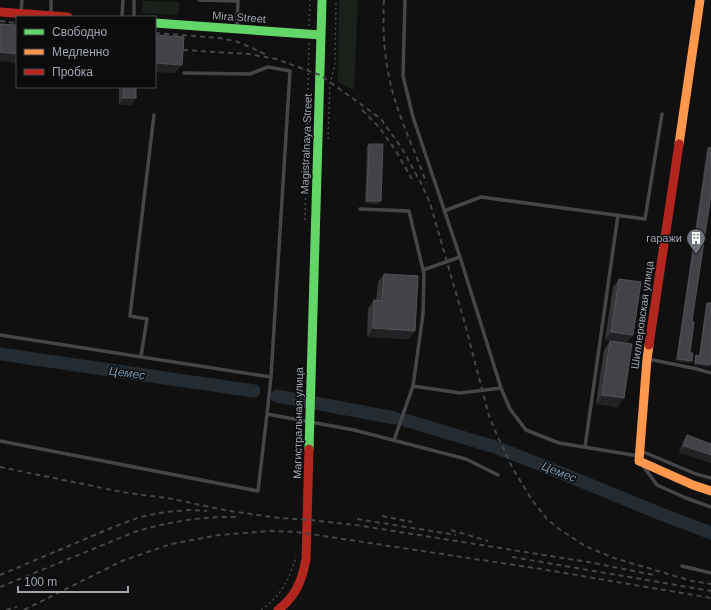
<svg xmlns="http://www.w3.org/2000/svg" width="711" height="610" font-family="Arial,sans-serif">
  <rect width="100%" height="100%" fill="#101011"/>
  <path fill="#1a211b" d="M339 0H358L354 90 338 82Z
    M142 1 179 2 178 15 142 13Z"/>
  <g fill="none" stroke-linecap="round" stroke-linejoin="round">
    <path stroke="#242c32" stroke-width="13" d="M0 354 254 391
      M277 396 395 418
      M405 420 495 447 549 468 661 514 711 533"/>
    <path stroke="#46484b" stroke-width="1.5" stroke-dasharray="2 3" stroke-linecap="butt" d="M309 26 310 0
      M328 139 330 82 333 72 335 66 336 0
      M305 220 309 42
      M261 610C276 599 285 588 291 571 293 566 295 561 296 556"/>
    <path stroke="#454649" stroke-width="3.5" d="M134 0V17
      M199 0 238 1
      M405 0 403 76 413 117 460 257 501 388 510 409 526 430 559 443 639 456
      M21 13 22 0
      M51 15V0
      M122 17 123 0
      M237 27 238 0
      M184 73 250 74 268 67 290 71 271 377 267 414
      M360 209 409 211 424 274 423 314 413 386 394 440
      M444 211 481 197 645 219 662 114
      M423 270 460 257
      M0 335 271 377
      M141 356 147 319 130 316 154 115
      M648 359 697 369 711 373
      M413 386 460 393 501 388
      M0 441 258 491 267 414 354 430 466 459 498 475
      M585 447 618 215
      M641 451 696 474 711 478
      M643 466 657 485 686 498 711 507
      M682 566 711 573"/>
    <path stroke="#63d668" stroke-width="9" d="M155 23 321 35
      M309 449 322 0"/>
    <path stroke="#ff974d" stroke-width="9" d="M679 144 700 0
      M649 345 647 359 639 461 693 485 711 491"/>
    <path stroke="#b3261e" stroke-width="9" d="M0 12 68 17
      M649 345 679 144
      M278 610C296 596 302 581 306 559L309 449"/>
    <path stroke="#45474a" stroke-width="2" stroke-dasharray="5 4" stroke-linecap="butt" d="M384 0C382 36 385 71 397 106 405 132 418 157 426 183
      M0 21 17 23
      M155 33 219 38 235 41 250 47 267 55
      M183 50 249 54 276 59 320 75 362 105 381 119 401 147 421 183 430 203 465 324 489 416 497 435 513 469 532 500 547 519 559 529 585 546 614 558 641 566 692 581 711 584
      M362 110 379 127 396 151 412 179
      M0 467 122 492 173 499 229 511 279 518 311 520 356 525 594 563 654 575
      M382 516 412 522
      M357 519 456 535
      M451 530 488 541
      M512 557 711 591
      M0 575 116 526 140 517 165 512 190 510 207 511
      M0 587 137 531C169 522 203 516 237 517
      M6 610 17 607
      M24 610 122 561 171 544 219 535 270 531 297 532 541 569 711 598"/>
  </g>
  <path fill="#363639" d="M119 87H136V98L131 105 119 104Z
    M369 144 381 201 379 204 365 203 367 146Z
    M709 147 692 321 690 353 692 361 690 363 676 361 707 149Z
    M384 274 415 331 409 339 367 337 368 309 374 300 376 301 378 282Z
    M619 279 627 343 605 340 613 287Z
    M707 303 710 365 709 367 694 365 695 357 696 355H699L706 305Z
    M610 341 618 407 596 404 604 350Z
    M687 435 711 444V463L679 452 683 442Z"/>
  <path fill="#222224" d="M0 52 17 54V63L0 61Z
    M155 63 182 65 175 73 155 72Z
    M123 98H136L131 105 119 104Z
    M367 201H381L379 204 365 203Z
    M373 328 415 331 409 339 367 337Z
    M611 332 633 335 627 343 605 340Z
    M677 359 692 361 690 363 676 361Z
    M695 363 710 365 709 367 694 365Z
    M602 395 624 398 618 407 596 404Z
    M684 446 711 455V463L679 452Z"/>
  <path fill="#414346" stroke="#505257" d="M0 24 17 25V54L0 52Z
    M155 35 184 37 182 65 155 63Z
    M124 87H136V98H123Z
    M369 144H383L381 201H367Z
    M709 147 711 148V195L692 321 694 322 690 353H693L692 361 677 359Z
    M384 274 418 276 415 331 373 328 374 300 382 301Z
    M619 279 641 282 633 335 611 332Z
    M707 303H711V359L710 365 695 363 696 355 700 356Z
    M610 341 632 344 624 398 602 395Z
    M687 435 711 444V455L684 446Z"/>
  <defs>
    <g id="building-pin" transform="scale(1)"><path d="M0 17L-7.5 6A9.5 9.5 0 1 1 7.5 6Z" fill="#6e727a" stroke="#0b0b0c"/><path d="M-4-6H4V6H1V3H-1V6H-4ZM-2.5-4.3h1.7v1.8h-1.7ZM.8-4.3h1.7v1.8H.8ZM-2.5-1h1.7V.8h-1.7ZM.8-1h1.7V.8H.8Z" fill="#fff"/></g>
  </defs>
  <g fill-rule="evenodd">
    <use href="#building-pin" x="696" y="238"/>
  </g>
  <g text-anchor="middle" stroke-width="3" stroke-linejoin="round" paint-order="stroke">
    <g font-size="11" fill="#a0a7b3" stroke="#0b0b0c">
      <text transform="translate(239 17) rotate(4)" y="4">Mira Street</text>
      <text transform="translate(306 144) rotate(-88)" y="4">Magistralnaya Street</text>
      <text transform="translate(642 315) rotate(-82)" y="4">Шиллеровская улица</text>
      <text transform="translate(298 423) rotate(-89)" y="4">Магистральная улица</text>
    </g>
    <g font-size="11" fill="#a0a7b3" stroke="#0b0b0c" text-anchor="end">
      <text x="682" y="242">гаражи</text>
    </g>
    <g font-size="12" font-style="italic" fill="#7597b0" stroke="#0b0b0c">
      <text transform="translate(127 373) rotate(8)" y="4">Цемес</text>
      <text transform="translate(559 472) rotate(22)" y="4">Цемес</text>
    </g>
  </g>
  <rect x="16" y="16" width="140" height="72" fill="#0b0b0c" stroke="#47494f"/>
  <rect x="24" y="29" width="20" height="6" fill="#63d668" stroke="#47494f"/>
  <text x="52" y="36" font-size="12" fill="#a0a7b3">Свободно</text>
  <rect x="24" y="49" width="20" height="6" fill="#ff974d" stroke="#47494f"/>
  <text x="52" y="56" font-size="12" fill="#a0a7b3">Медленно</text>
  <rect x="24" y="69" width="20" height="6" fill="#b3261e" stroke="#47494f"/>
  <text x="52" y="76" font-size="12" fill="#a0a7b3">Пробка</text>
  <path d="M18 586v6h110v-6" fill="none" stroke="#a0a7b3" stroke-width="2"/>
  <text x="24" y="586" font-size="12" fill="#a0a7b3" stroke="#0b0b0c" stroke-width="3" paint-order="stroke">100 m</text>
</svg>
